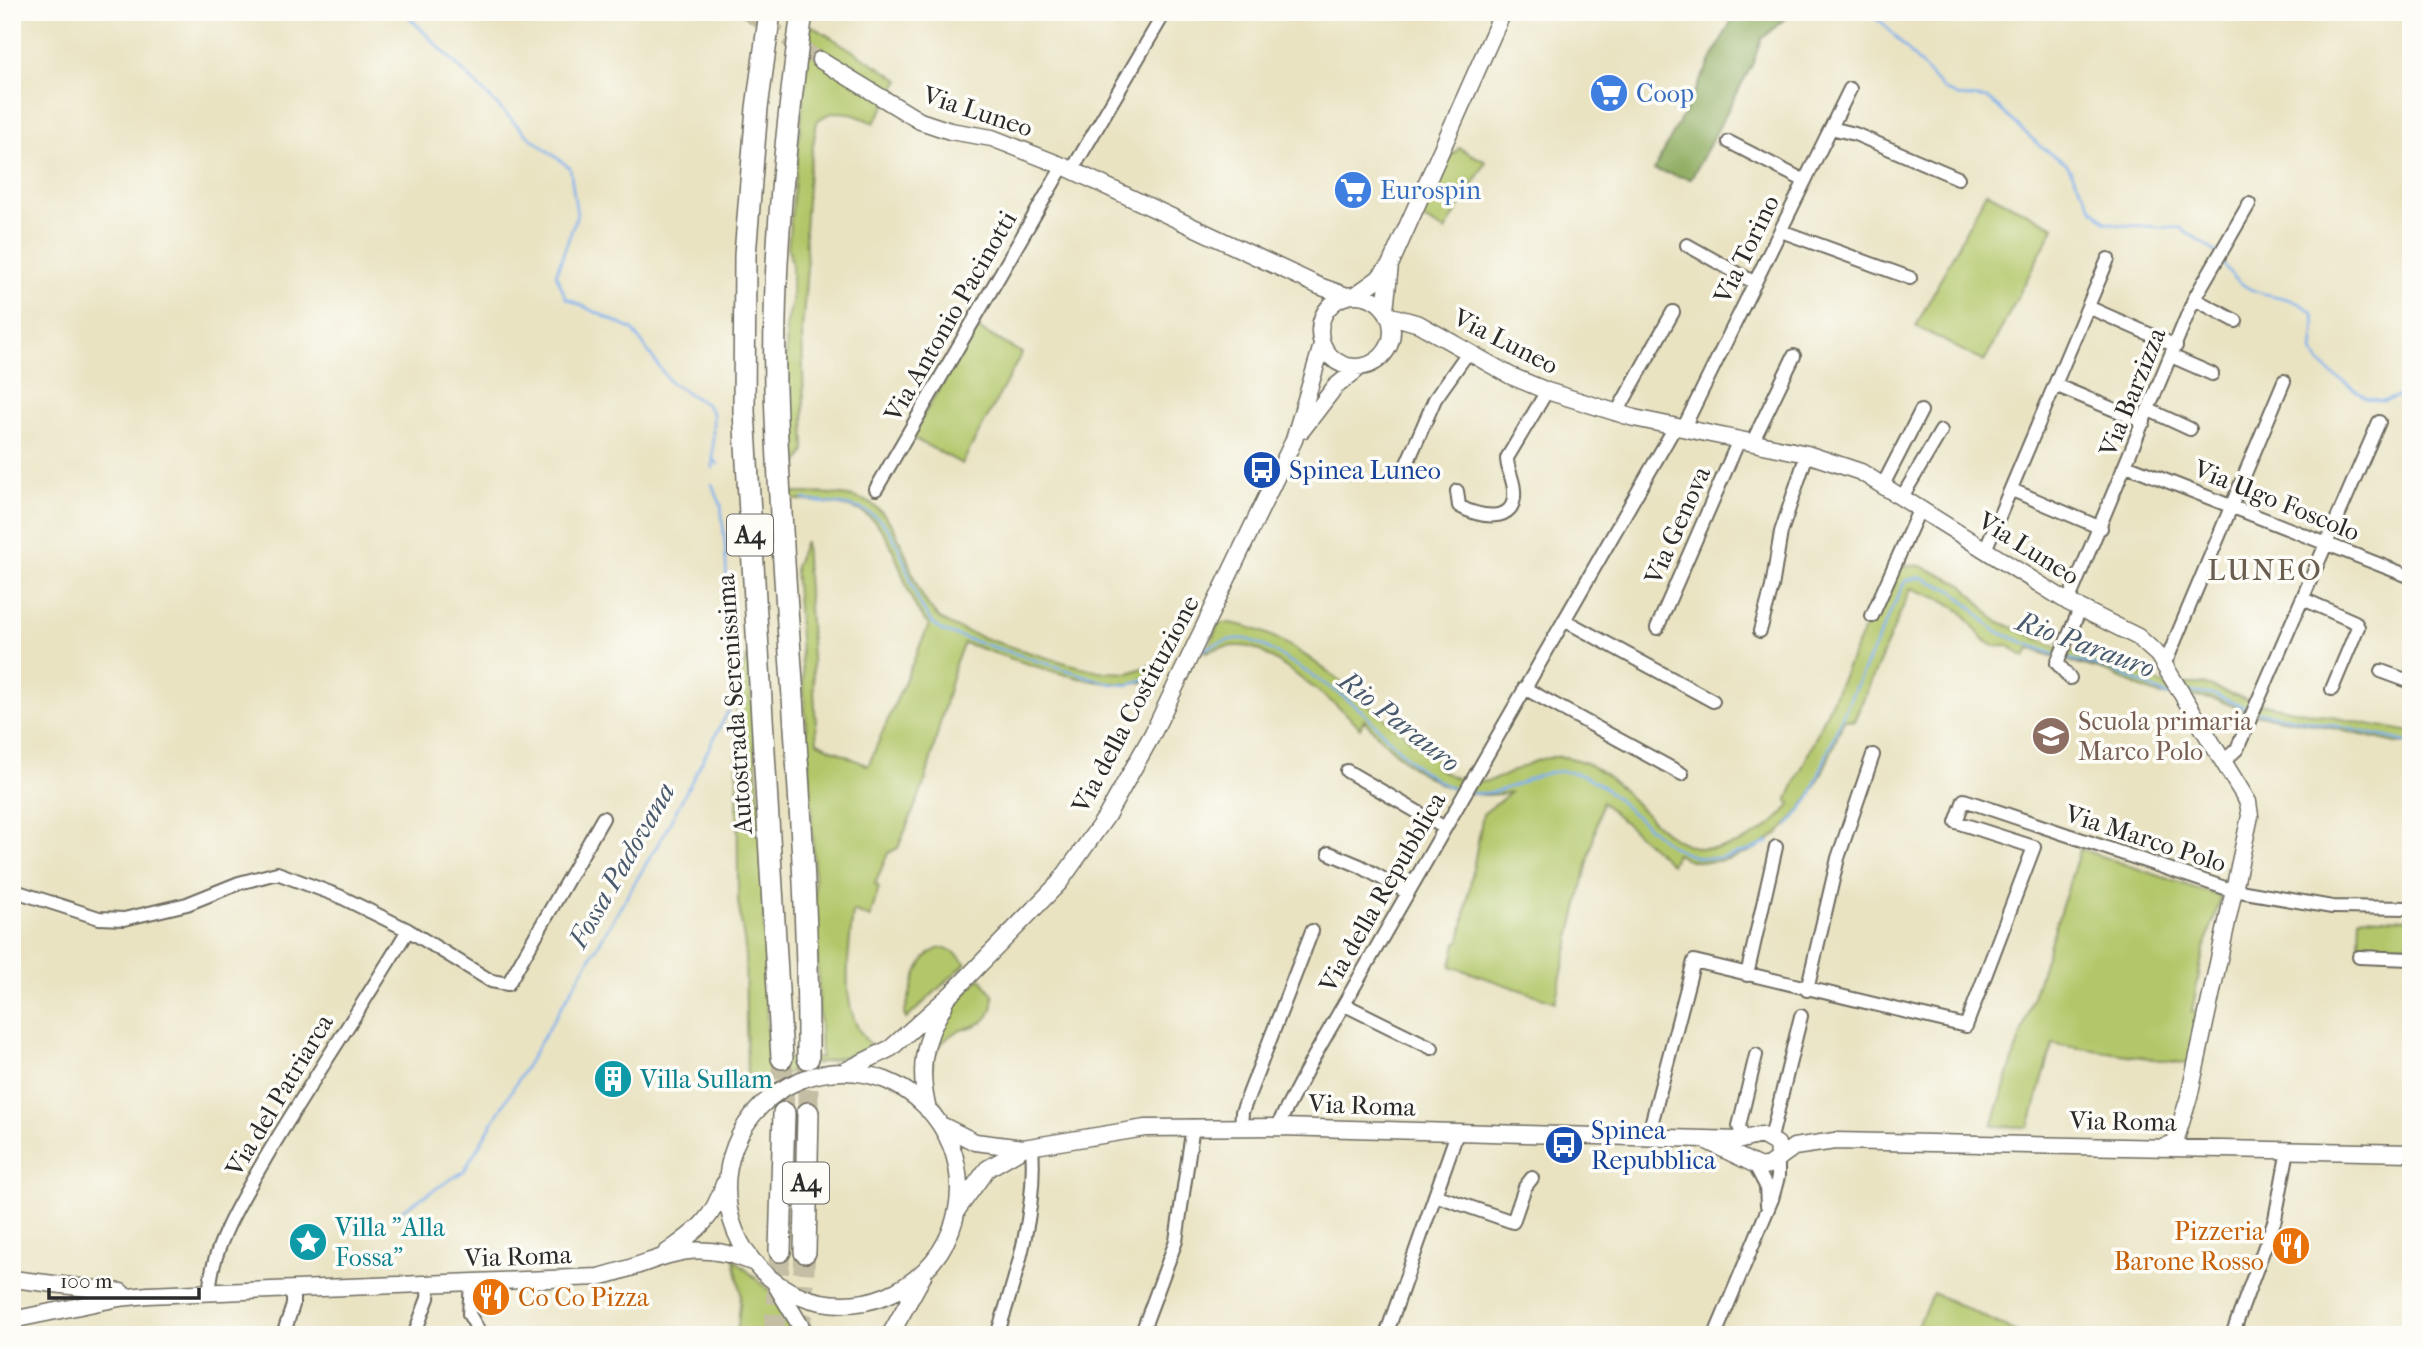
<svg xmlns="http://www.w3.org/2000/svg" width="2423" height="1347" font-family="'IM FELL French Canon',serif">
  <rect width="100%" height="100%" fill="#fdfcf7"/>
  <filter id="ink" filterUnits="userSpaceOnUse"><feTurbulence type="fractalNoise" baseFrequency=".0143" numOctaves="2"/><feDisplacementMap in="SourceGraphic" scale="14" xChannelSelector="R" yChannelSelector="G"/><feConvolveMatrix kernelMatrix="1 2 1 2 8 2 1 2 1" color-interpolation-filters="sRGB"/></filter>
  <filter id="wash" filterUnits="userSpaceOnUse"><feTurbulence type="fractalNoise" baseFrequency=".00686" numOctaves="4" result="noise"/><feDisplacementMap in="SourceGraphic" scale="28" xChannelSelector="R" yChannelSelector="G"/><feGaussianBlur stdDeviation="1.57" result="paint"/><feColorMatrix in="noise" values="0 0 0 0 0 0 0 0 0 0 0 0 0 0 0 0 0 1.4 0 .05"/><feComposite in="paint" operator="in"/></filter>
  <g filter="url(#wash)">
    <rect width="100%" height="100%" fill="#e9e3c2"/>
    <path fill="#b3c76b" stroke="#6f794b" stroke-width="2" d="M811 25 900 80 874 123C852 114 837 105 817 121L809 171 805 231 807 268 802 331 805 451 789 478 786 327 792 303V264L788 247Z
      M1459 148 1486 162 1445 231 1420 217 1446 161Z
      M1986 192 2054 227 1984 362 1916 326Z
      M975 327 1022 353 962 464 911 437Z
      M790 493C863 494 885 492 910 567 916 585 925 605 939 618 958 634 1077 667 1105 672L1129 673 1166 659C1164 663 1162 671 1159 674 1128 705 1003 655 964 643L956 661 925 782 898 848 888 853 875 884 879 887 870 918 853 911C849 952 836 1015 873 1047 827 1066 800 1059 756 1091L747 1080 745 947 738 901 737 681 748 655 761 823 768 1058H821L811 796 795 567 805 541 817 742 868 766 929 625C899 595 902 536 864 513 848 503 809 502 791 499Z
      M1907 565 1921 566 1963 585 1995 620 2062 649 2118 663 2164 684 2173 696C2147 696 2129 679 2105 671 2079 663 2055 659 2030 648L2025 657 2007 645 1994 646 1983 639 1962 612 1945 601 1911 588 1854 721 1844 719C1821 780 1798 841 1728 859 1710 863 1692 864 1676 854L1671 864 1602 802 1555 1002 1451 966 1456 942 1460 941 1483 814 1511 792C1450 807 1402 763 1364 720L1360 728C1349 713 1267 650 1250 647 1236 645 1219 647 1206 652L1219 623C1288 619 1381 721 1438 760L1435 766C1495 811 1519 747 1570 758 1636 771 1657 872 1736 844 1759 836 1776 823 1791 804L1787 801 1865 627H1869L1900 568Z
      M2184 684H2203L2258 703 2411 732V743H2396L2319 725 2254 714 2218 700 2191 696Z
      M2080 849 2221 897 2203 952 2192 1012 2197 1013 2189 1064 2053 1044 2029 1127 1992 1126Z
      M2360 917 2411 919V945L2359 944Z
      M943 948 954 952 966 963 906 1019 904 1014C912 993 916 951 943 948Z
      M980 978 993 995C994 1004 993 1013 985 1020 977 1027 964 1028 954 1033 920 1055 930 1093 951 1120L935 1104 929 1093 932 1045 950 1010Z
      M734 1259 769 1290 802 1335H737L741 1293Z
      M1933 1293 2023 1335H1913Z"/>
    <path fill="#8eac5f" stroke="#5c6c45" stroke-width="2" d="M1736 12H1793L1761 39 1753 63 1691 179 1654 170Z"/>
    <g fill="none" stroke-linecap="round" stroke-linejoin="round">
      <path stroke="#81b1ec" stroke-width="2.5" d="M404 12 527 135 570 168 577 215 556 274 566 298 633 330 670 382 707 405 713 414V459L718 464
        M1839 12 1870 16 1883 23 1943 89 1957 96 1989 99 2041 147 2067 164 2092 208 2106 222 2120 225 2181 228 2217 253
        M2222 262C2252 309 2282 285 2313 313L2315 324 2312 352 2328 371 2367 398 2383 401 2411 393
        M713 468V459
        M804 499C824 505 849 502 868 512 913 535 902 603 942 631L1112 684 1130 685 1154 675
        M1199 651C1214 645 1229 637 1245 639 1262 640 1353 701 1366 715 1393 743 1422 780 1461 791
        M2062 657 2113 670 2167 695 2175 694
        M2188 692 2215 695 2249 709
        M2258 712 2342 727 2411 743
        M1471 793C1510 798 1536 764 1574 773 1593 777 1605 788 1619 801 1677 852 1691 877 1769 842
        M1788 826 1809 799 1844 712 1905 581 1920 577 1954 591 1995 631 2056 655
        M402 1210 464 1171 665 832 733 702 725 545 721 505 712 484"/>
    </g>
  </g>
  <g filter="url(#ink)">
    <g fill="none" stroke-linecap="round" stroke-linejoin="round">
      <path stroke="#c3bea4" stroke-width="16" stroke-dasharray="16 8" stroke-linecap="butt" d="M746 12 820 60"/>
      <path stroke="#c3bea4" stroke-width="21" stroke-dasharray="21 10" stroke-linecap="butt" d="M782 1058 784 1113
        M808 1058V1113
        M774 1335 780 1251
        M800 1335 805 1252"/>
      <g stroke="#6e6b60" stroke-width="16">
        <path id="street" d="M1831 128 1855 134 1958 178
          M1729 142 1805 181
          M1072 170 1165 12
          M1781 231 1910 278
          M1687 245 1755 283
          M2194 299 2236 321
          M2088 307 2176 346
          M2171 356 2212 374
          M2055 385 2144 422
          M2149 410 2190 429
          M1616 414 1673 312
          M1683 429 1850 89
          M1752 443 1794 356
          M2126 465 2411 577
          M1405 468 1435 399 1469 351
          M1883 485 1921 411
          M876 489 1063 166
          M2012 490 2101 528
          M1457 491 1459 506C1477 517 1517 525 1514 491 1514 480 1507 470 1507 458L1547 391
          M1902 497 1941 431
          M1985 550 2108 259
          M2303 599 2355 622 2358 627 2332 689
          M2068 602 2194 299 2249 204
          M1872 616 1920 508
          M1564 620 1713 701
          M1657 628 1739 440
          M1760 631 1772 587 1781 532 1807 454
          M2163 661 2168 657 2284 381
          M2381 671 2411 682
          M2070 678 2057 663 2080 609
          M1524 688 1682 774
          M2223 762 2237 749 2379 422
          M1347 771 1445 828
          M1329 853 1360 866 1408 893
          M12 890 99 918 124 919 187 904 239 883 277 873 339 896 408 930 491 981 508 984 603 818
          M2359 957 2411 959
          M1747 975 1776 847
          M1807 990 1838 858 1873 755
          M1345 1005 1432 1048
          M1241 1127 1242 1112 1312 931
          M1281 1127V1119L1312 1060 1675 427
          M1651 1137 1652 1121 1694 961 1966 1026 2034 847 1956 822 1964 800 2228 889 2332 907 2411 908
          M1743 1138 1739 1126 1756 1055
          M1771 1138 1801 1016
          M1756 1167 1766 1186 1767 1205
          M1435 1195 1513 1222 1525 1187 1532 1178
          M471 1283 469 1314 481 1335
          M210 1294C208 1250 248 1189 269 1152 314 1077 363 1005 408 930
          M283 1335 293 1305V1290
          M414 1335 428 1298 429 1284
          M997 1335C1017 1275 1037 1209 1032 1146
          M1141 1335 1176 1241 1193 1126
          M1386 1335 1457 1133
          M1715 1335 1772 1199 1778 1177V1157
          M2232 1335 2275 1219 2288 1150"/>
      </g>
      <g stroke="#6e6b60" stroke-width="19">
        <path id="secondary" d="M820 60 920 121 950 131 992 138 1063 166 1319 286 1347 296
          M1357 294 1378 279 1390 265
          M1320 331a36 36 0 1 1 72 0a36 36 0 1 1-72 0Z
          M1385 310 1390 265 1503 12
          M1388 315 1419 324 1511 376 1547 391 1634 418 1807 454 1861 472 2068 602 2138 637 2158 655 2248 802 2250 816 2189 1097 2175 1142 2165 1147
          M1302 430 1335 387 1360 367
          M845 1071 891 1048 951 994 1059 883 1106 817 1152 735 1294 440 1322 345
          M727 1188a116 116 0 1 1 232 0a116 116 0 1 1-232 0Z
          M928 1110C918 1070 923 1040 944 1006
          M941 1125 975 1142 1023 1148
          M1707 1141 1760 1167 1769 1165 1794 1147 1835 1141 2411 1153
          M957 1210 987 1169 1023 1148 1145 1128 1281 1127 1741 1140 1761 1135 1777 1144 1778 1156
          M666 1253C696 1231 712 1222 724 1184
          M12 1279 121 1292
          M776 1285 806 1335
          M12 1320 119 1298 148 1295 598 1277C664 1262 685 1234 755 1263
          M890 1335 923 1276"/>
      </g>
      <g stroke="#6e6b60" stroke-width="24">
        <path id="highway" d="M770 12 757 108 745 255 744 411 782 1058
          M802 12C784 146 770 283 776 418 785 632 809 844 808 1058
          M780 1251 784 1113
          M805 1252 808 1113"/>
      </g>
      <use href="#street" stroke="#fff" stroke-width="12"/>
      <use href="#secondary" stroke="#fff" stroke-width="16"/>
      <use href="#highway" stroke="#fff" stroke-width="21"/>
    </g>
  </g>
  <defs>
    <g id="supermarket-disc" transform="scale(2.0125)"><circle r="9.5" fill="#3f7fe0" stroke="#fdfcf7"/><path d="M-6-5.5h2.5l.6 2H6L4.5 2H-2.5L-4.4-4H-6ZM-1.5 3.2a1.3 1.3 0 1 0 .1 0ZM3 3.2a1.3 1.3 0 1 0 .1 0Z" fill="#fff"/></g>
    <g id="bus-disc" transform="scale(2.0125)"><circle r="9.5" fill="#1a4fb4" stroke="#fdfcf7"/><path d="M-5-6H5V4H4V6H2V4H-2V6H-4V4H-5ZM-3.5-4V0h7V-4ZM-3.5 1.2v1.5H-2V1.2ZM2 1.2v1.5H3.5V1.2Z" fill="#fff"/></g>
    <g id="school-disc" transform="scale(2.0125)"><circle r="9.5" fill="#8d6e63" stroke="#fdfcf7"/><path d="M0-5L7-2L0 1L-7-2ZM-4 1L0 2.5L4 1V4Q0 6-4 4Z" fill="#fff"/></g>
    <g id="building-disc" transform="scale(2.0125)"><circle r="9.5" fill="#0f9aa8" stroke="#fdfcf7"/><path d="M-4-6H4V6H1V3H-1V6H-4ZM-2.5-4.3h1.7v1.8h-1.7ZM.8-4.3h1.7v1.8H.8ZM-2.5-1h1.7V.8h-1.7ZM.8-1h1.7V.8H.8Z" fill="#fff"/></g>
    <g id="sight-disc" transform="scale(2.0125)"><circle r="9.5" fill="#0f9aa8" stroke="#fdfcf7"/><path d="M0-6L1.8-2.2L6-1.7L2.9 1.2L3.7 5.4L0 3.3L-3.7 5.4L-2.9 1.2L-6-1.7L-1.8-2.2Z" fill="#fff"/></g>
    <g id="restaurant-disc" transform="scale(2.0125)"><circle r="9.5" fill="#e8710a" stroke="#fdfcf7"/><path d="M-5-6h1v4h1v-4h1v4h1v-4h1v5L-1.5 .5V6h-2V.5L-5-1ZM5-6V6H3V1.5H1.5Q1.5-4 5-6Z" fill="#fff"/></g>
  </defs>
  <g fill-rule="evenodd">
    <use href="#supermarket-disc" x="1609" y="93"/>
    <use href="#supermarket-disc" x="1353" y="190"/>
    <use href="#bus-disc" x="1262" y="470"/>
    <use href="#school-disc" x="2051" y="736"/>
    <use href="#building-disc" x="613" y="1079"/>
    <use href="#bus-disc" x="1564" y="1145"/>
    <use href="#sight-disc" x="308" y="1242"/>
    <use href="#restaurant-disc" x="2291" y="1246"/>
    <use href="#restaurant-disc" x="491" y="1297"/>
  </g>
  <g text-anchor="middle" stroke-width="7" stroke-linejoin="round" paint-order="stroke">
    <g fill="#fdfcf7" stroke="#6a6a68" stroke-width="2">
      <rect x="727" y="514.5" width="46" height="41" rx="5"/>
      <rect x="783" y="1162.5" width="46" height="41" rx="5"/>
    </g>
    <g font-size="24" font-weight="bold" fill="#2b2b2b">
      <text x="750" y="543">A4</text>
      <text x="806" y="1191">A4</text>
    </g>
    <g font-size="26" fill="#366cbe" stroke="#fdfcf7" text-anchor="start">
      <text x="1636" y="102">Coop</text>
      <text x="1380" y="199">Eurospin</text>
    </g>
    <g font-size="26" fill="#2b2b2b" stroke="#fdfcf7">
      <text transform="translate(978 111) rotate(18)" y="9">Via Luneo</text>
      <text transform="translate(1746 249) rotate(-64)" y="9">Via Torino</text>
      <text transform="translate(950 316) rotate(-60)" y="9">Via Antonio Pacinotti</text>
      <text transform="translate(1506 341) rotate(27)" y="9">Via Luneo</text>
      <text transform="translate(2132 392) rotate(-68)" y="9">Via Barzizza</text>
      <text transform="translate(2277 500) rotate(22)" y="9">Via Ugo Foscolo</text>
      <text transform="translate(1677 525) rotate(-66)" y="9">Via Genova</text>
      <text transform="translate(2029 548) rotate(32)" y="9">Via Luneo</text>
      <text transform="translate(734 704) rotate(-94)" y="9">Autostrada Serenissima</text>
      <text transform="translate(1135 704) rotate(-62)" y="9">Via della Costituzione</text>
      <text transform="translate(2146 838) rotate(18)" y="9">Via Marco Polo</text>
      <text transform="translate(1382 892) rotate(-60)" y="9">Via della Repubblica</text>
      <text transform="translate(279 1095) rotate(-59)" y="9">Via del Patriarca</text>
      <text transform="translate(1362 1105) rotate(2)" y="9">Via Roma</text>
      <text transform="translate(2123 1121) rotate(1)" y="9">Via Roma</text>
      <text transform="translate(518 1256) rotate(-2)" y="9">Via Roma</text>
    </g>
    <g font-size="26" fill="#164399" stroke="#fdfcf7" text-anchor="start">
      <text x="1289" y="479">Spinea Luneo</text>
      <text x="1591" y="1139">Spinea<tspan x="1591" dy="30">Repubblica</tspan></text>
    </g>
    <g font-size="26" fill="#785e54" stroke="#fdfcf7" text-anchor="start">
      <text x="2078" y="730">Scuola primaria<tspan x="2078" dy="30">Marco Polo</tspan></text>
    </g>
    <g font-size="26" fill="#0d838f" stroke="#fdfcf7" text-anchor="start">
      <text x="640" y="1088">Villa Sullam</text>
      <text x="335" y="1236">Villa "Alla<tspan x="335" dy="30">Fossa"</tspan></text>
    </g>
    <g font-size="26" fill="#c56008" stroke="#fdfcf7" text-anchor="end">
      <text x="2264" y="1240">Pizzeria<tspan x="2264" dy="30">Barone Rosso</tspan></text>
      <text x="518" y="1306" text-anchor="start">Co Co Pizza</text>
    </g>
    <g font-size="28" font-style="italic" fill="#495a6f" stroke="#fdfcf7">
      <text transform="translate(2086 644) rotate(20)" y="10">Rio Parauro</text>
      <text transform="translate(1400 721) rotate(38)" y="10">Rio Parauro</text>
      <text transform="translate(621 865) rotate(-60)" y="10">Fossa Padovana</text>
    </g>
    <g font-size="30" letter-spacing="2" fill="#6a5e50" stroke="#fdfcf7">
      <text x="2265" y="580">LUNEO</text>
    </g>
  </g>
  <rect width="2423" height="1347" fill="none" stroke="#fdfcf7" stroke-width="42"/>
  <path d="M49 1288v10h150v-10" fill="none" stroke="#2b2b2b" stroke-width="3.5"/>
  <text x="60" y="1288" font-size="21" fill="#2b2b2b" stroke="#fdfcf7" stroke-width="5" paint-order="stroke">100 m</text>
</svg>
